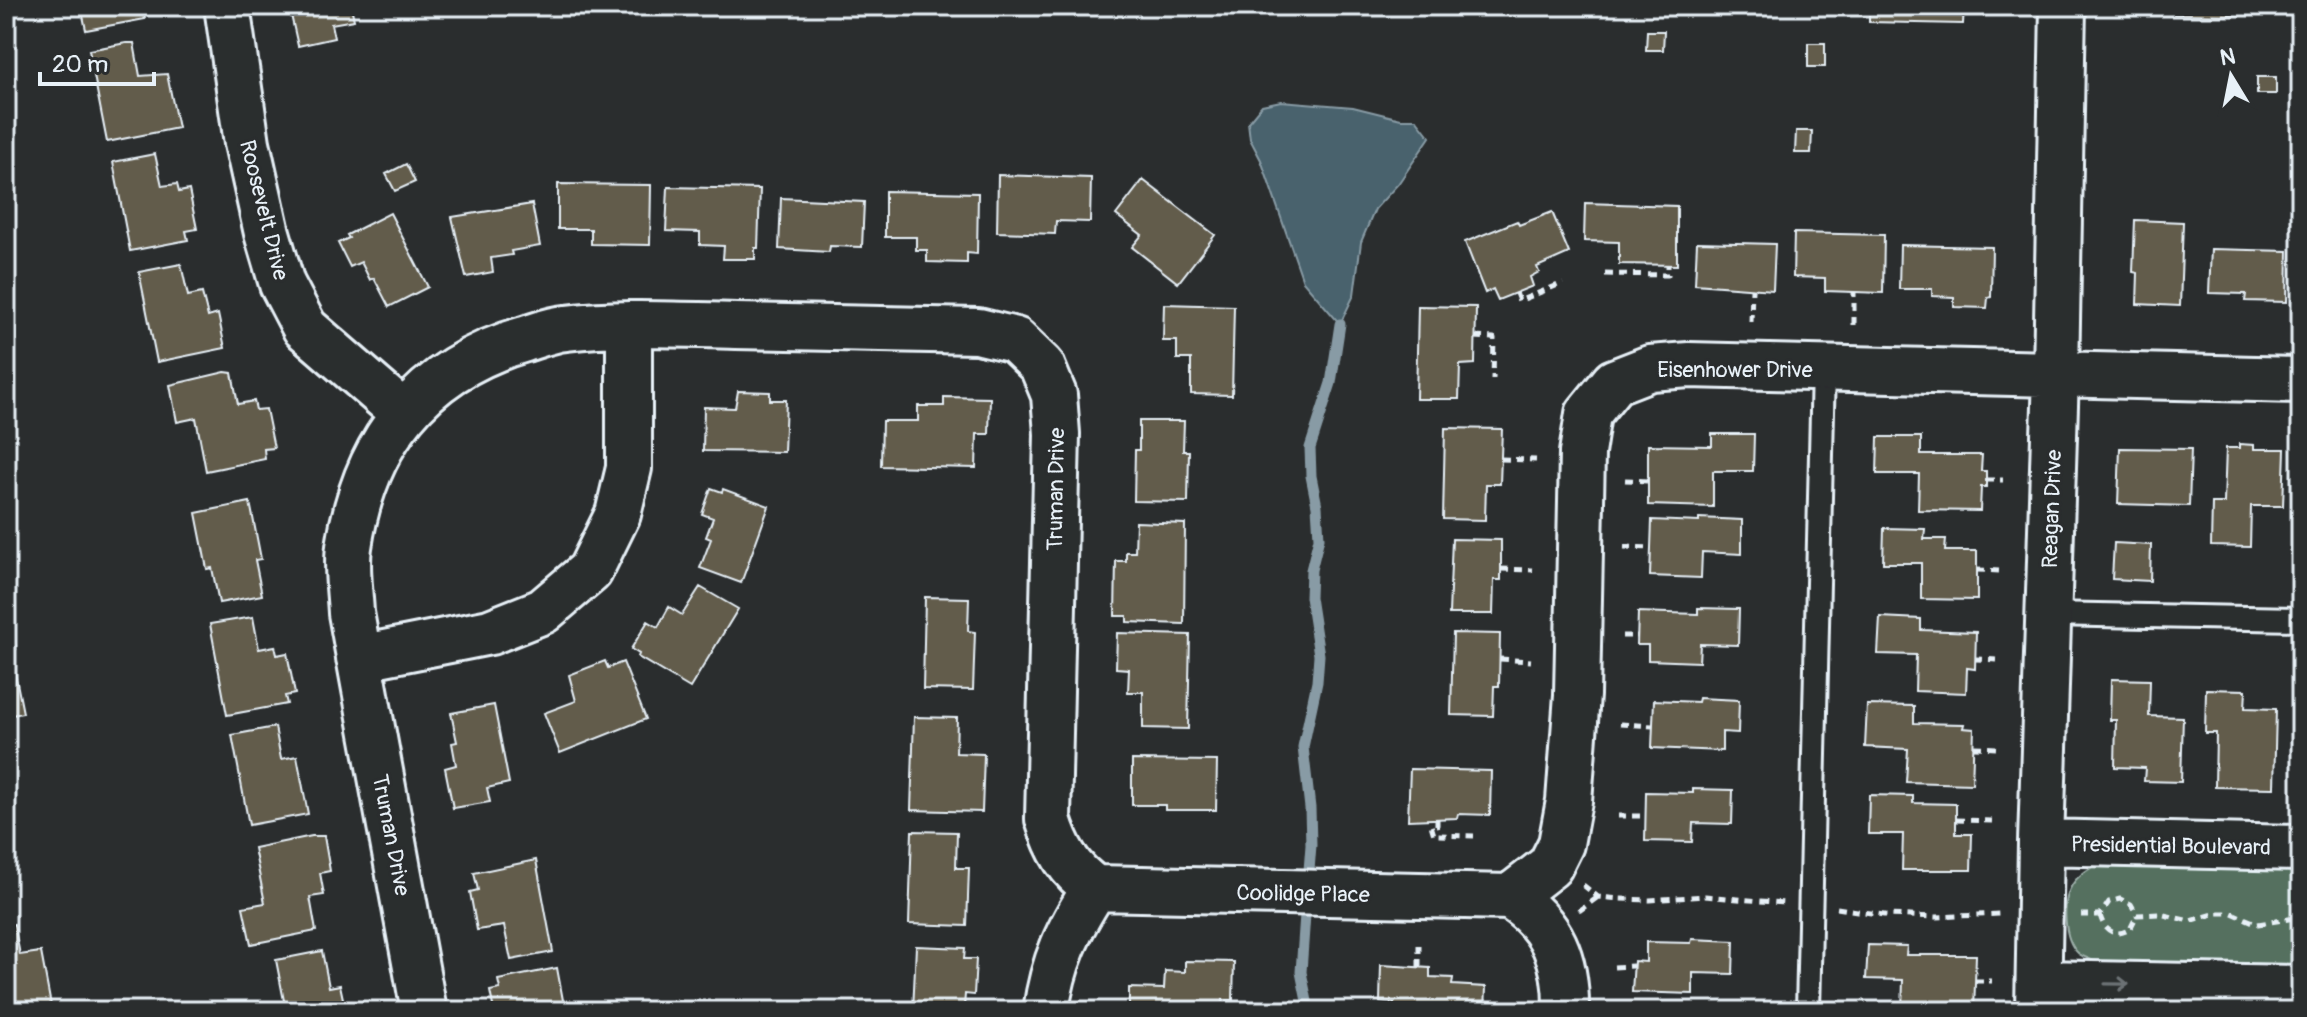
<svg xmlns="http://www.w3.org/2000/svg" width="2307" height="1017" font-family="Pangolin,sans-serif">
  <rect width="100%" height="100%" fill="#2a2d2e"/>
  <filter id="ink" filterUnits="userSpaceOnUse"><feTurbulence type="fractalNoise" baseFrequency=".0125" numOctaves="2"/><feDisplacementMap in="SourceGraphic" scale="16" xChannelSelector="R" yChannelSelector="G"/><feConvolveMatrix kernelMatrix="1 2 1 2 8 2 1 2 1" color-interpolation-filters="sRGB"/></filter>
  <g filter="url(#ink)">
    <path fill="#54705e" stroke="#9eb0ab" stroke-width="2" d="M2097 864 2301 868V968L2096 962C2091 959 2082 957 2078 953 2063 939 2062 901 2072 885 2078 875 2088 870 2097 864Z"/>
    <path fill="#48626d" stroke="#889ba5" stroke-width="2" d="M1281 101 1353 107 1401 119H1416L1430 137 1398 184 1375 209 1361 242 1354 295 1340 324 1303 281 1261 160 1250 139 1248 122 1262 105Z"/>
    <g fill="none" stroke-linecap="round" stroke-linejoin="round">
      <path stroke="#889ba5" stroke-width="11" d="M1308 883 1311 845 1310 808 1303 747 1317 682 1319 655 1310 597 1311 570 1319 538 1317 506 1311 476 1310 448 1331 383 1340 324
        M1306 900 1301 972 1309 1011"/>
    </g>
    <path fill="#625b4b" stroke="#e8f1f8" stroke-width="2" d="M81 6H142L145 19 86 30Z
      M289 6H351L354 20 331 24 334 38 298 46Z
      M1869 6H1964L1963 24 1869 22Z
      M2156 6H2240V15L2174 14V9H2156Z
      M1647 31H1664L1663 50H1646Z
      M126 43H134L140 76 167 74 178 128 107 142 89 50Z
      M1808 43H1825V67H1808Z
      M2257 77H2276V94H2257Z
      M1796 131H1812L1811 153H1795Z
      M155 154 162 186 177 184 179 192 189 190 197 229 186 231 188 240 130 251 113 162Z
      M406 164 415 182 395 191 386 174Z
      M998 175 1091 178 1090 222 1056 221 1055 234 997 232Z
      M1143 180 1215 235 1178 283 1132 247 1142 235 1116 215Z
      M558 184 651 185 650 245 591 244V229H558Z
      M668 187 760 189 758 248H755V259H723L724 246 700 245V232L666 231Z
      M885 191 978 193 977 254 967 253V263L927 262V250H916V237H885Z
      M781 198 864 202 862 247 830 246 829 252 779 249Z
      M1585 203 1677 206V265L1619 264V242L1584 241Z
      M532 204 540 246 511 251 512 255 491 258 493 272 466 277 452 217Z
      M1552 212 1569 253 1537 267 1539 272 1530 277 1533 286 1498 300 1493 289 1485 293 1465 242 1517 221 1519 225Z
      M390 213 428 287 389 307 374 278 370 280 361 262 350 267 338 243 349 238 347 235Z
      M2135 220 2183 222 2180 306 2137 304 2138 273 2133 272Z
      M1794 233 1884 235 1883 293 1825 291V278L1793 277Z
      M1697 242 1775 244 1773 290 1695 284Z
      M1900 245 1992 247 1991 297 1988 298 1987 308 1954 307V297L1932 296V289H1899Z
      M2211 249 2288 251 2287 302 2245 301 2246 294 2209 293Z
      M181 264 188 296 202 293 208 317 218 314 225 348 157 362 139 272Z
      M1164 304 1234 306 1232 395 1191 394V359H1177V341H1163Z
      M1418 306 1476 307 1475 364 1460 365 1459 399H1416Z
      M225 372 232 373 238 404 254 401 256 410 266 409 274 448 264 449 265 459 206 471 196 418 177 422 170 385Z
      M738 391 770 392V400H786L784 452 703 451 704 407 735 408Z
      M944 397 990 398 989 434H977L976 468 881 466 882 421H918V406H944Z
      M1139 421H1184L1183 451H1189L1188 502 1134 501 1135 450H1139Z
      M1445 428 1502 429 1500 484H1486L1485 520 1443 519Z
      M1712 434H1754L1753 471H1713V507L1648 505V445L1712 446Z
      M1878 437H1921V455H1982L1981 471H1986V487H1981L1980 511 1918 510 1919 474H1877Z
      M2239 444 2254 445V449H2285L2283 506H2251L2250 547 2211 546 2212 503H2224L2226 448H2239Z
      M2120 448 2191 449 2189 506 2118 504Z
      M711 488 722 492 723 489 769 506 741 583 700 568 711 539 706 537 713 518 702 514Z
      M250 502 261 559 255 560 262 595 219 603 212 568 207 569 196 513Z
      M1699 518 1742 520V554L1702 552 1701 578 1650 576 1652 520 1699 522Z
      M1136 522 1185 524 1184 624 1127 622V616H1115L1116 561H1126V552H1135Z
      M1884 528 1925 529 1924 539H1946L1945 551H1977V600L1921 599V563H1883Z
      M1452 539 1501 540V580H1494L1493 614H1449Z
      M2114 543 2151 545 2150 581 2112 579Z
      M700 587 738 609 690 688 638 657 639 654 631 649 648 621 658 627 669 607 682 615Z
      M925 597 969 598 968 631 975 632 973 690 923 689Z
      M7 600 16 649 6 651V600Z
      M1698 608 1739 609 1738 645 1700 644 1699 662 1648 660V645H1637L1638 612 1698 614Z
      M253 617 259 649 275 646 277 655 287 653 295 694 285 696 287 704 227 715 210 624Z
      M1880 617 1921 619V630L1976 632 1975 669 1967 668 1966 693 1915 691 1916 655 1878 654Z
      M1117 633 1190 635 1188 729 1143 728V692H1128L1129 669 1116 668Z
      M1453 633 1500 634 1499 686H1494L1493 716 1451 715Z
      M605 661 608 668 623 662 646 719 560 753 544 713 576 701 569 675Z
      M15 673 23 713 6 716V675Z
      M2111 679 2150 680 2149 716 2183 717 2181 782 2144 781 2145 768 2115 767 2116 720H2110Z
      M2206 689 2246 690 2245 708 2276 709 2274 788 2215 787 2216 733H2205Z
      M1699 698 1739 700 1738 733 1722 732V751L1652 748 1654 700 1698 702Z
      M494 705 509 783 487 788 490 802 453 808 445 768 456 765 452 743 457 742 451 713Z
      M1867 705 1914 706V723L1964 724 1963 728 1974 729 1972 784 1906 782 1908 749 1865 747Z
      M914 717 957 718 956 753 984 754 982 812 911 810Z
      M275 727 281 759 297 756 308 814 249 825 232 735Z
      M1132 760 1217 761 1216 810H1165V805H1132Z
      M1410 769 1491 771 1490 815 1458 814 1457 818 1408 820Z
      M1693 789 1733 790 1732 824 1693 823 1692 842 1645 841 1646 792 1693 793Z
      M1869 795 1913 796V803L1956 804V834H1972L1971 870H1902L1903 834H1868Z
      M912 831 957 832 956 868H969L967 926 909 924Z
      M312 836H324L330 871 320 873 324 895 310 897 316 931 251 944 243 907 265 903 254 848Z
      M536 860 553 952 511 960 504 926 477 930 470 892 478 890 474 873Z
      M14 924 20 955 41 952 52 1011H6V926Z
      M1692 939 1734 941 1733 974 1693 973V994L1632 992 1634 961 1646 962V942L1691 943Z
      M1868 945 1907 946 1906 955H1976L1974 1011H1902L1903 980 1866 979Z
      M916 946 965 948 964 959H976L974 995 965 994 964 1007H960V1011H913Z
      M322 951 329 987 340 985 345 1008 357 1006V1011H286L276 960Z
      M1185 961 1234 962 1233 1000H1223L1222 1011H1129V988L1164 989 1165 971 1185 972Z
      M1381 965 1430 968V977L1453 978 1452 985 1486 987 1485 1011H1394V1003L1380 1002Z
      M557 968 565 1011H494L490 991 500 989 498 980Z"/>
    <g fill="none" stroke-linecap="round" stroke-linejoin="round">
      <g stroke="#e8f1f8" stroke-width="28">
        <path id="lane" d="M2048 614 2301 619
          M1808 1011 1823 369"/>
      </g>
      <g stroke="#e8f1f8" stroke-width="50">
        <path id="street" d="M227 6 247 143 267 233 282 284 305 328 403 413
          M359 658 490 632 543 611 590 571 618 514 629 468V324
          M2041 842 2301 848
          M1095 888 1510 897
          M2039 983 2301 988
          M424 1011 351 613C350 592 346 568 349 547 364 442 422 368 525 339 538 335 552 329 566 328 622 321 679 325 736 326 817 328 897 329 978 331L1015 340 1042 366 1054 395 1057 434 1048 819C1057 849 1069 870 1095 888 1068 930 1053 961 1046 1011
          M1566 1011C1567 961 1553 924 1510 897L1550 866 1561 844 1569 801 1577 695 1582 453 1588 414 1614 382 1650 368 1689 365 2301 380
          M2038 1011 2041 842 2056 374 2063 6"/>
      </g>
      <path stroke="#e8f1f8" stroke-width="5" stroke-dasharray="8 6" stroke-linecap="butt" d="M1605 274 1668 275V265
        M1516 293 1519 301 1563 283
        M1751 322 1752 289
        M1854 325V292
        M1475 337 1494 338 1493 379
        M1501 459 1536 460
        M1625 480 1648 481
        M1986 480H2003
        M1624 547 1651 548
        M1501 569 1533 570
        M1977 570 2002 571
        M1622 636H1638
        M1500 659 1531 661
        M1975 659 2000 660
        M1620 724 1653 726
        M1974 747 1997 748
        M1618 816H1645
        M1437 818V825H1431L1434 835 1474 836
        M1956 820 1996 821
        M1583 885 1598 897 1620 899 1650 900 1705 896 1784 903
        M1837 908 1884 915 1937 917 1999 914
        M1579 911 1598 897
        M2081 915H2100L2109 902 2120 899 2131 904 2137 915 2160 914 2190 921 2217 913H2232L2258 924 2301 917
        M2100 915C2104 931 2115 938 2130 929L2137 915
        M1419 967V943
        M1614 967 1633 966
        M1975 981H1992"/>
      <use href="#lane" stroke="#2a2d2e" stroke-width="22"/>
      <use href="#street" stroke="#2a2d2e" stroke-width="44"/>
    </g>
    <defs><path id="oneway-shaft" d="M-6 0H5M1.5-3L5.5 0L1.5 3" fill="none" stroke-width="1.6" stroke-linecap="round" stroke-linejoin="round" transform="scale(2)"/></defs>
    <use stroke="#6c7275" href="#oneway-shaft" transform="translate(2117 984) rotate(1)"/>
  </g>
  <g text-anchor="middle" stroke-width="6" stroke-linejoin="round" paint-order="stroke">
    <g font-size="22" fill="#e8f1f8" stroke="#2a2d2e">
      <text transform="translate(265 210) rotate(76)" y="8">Roosevelt Drive</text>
      <text x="1735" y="377">Eisenhower Drive</text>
      <text transform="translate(1055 489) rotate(-89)" y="8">Truman Drive</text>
      <text transform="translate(2051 509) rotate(-88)" y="8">Reagan Drive</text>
      <text transform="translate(392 835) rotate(79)" y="8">Truman Drive</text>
      <text transform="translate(2171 845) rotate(1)" y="8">Presidential Boulevard</text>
      <text transform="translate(1303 893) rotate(1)" y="8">Coolidge Place</text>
    </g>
  </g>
  <rect width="2307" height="1017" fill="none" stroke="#2a2d2e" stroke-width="32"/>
  <rect x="16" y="16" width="2275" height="985" fill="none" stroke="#e8f1f8" stroke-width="3" filter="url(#ink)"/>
  <g transform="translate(2231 76) rotate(350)" stroke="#2a2d2e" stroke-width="6" paint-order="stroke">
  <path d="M0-6L14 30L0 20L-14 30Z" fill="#e8f1f8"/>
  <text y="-12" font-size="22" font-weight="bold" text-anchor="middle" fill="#e8f1f8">N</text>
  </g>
  <path d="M40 72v12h114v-12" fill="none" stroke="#e8f1f8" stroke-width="4"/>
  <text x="52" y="72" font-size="24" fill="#e8f1f8" stroke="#2a2d2e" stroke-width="6" paint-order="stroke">20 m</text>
</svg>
